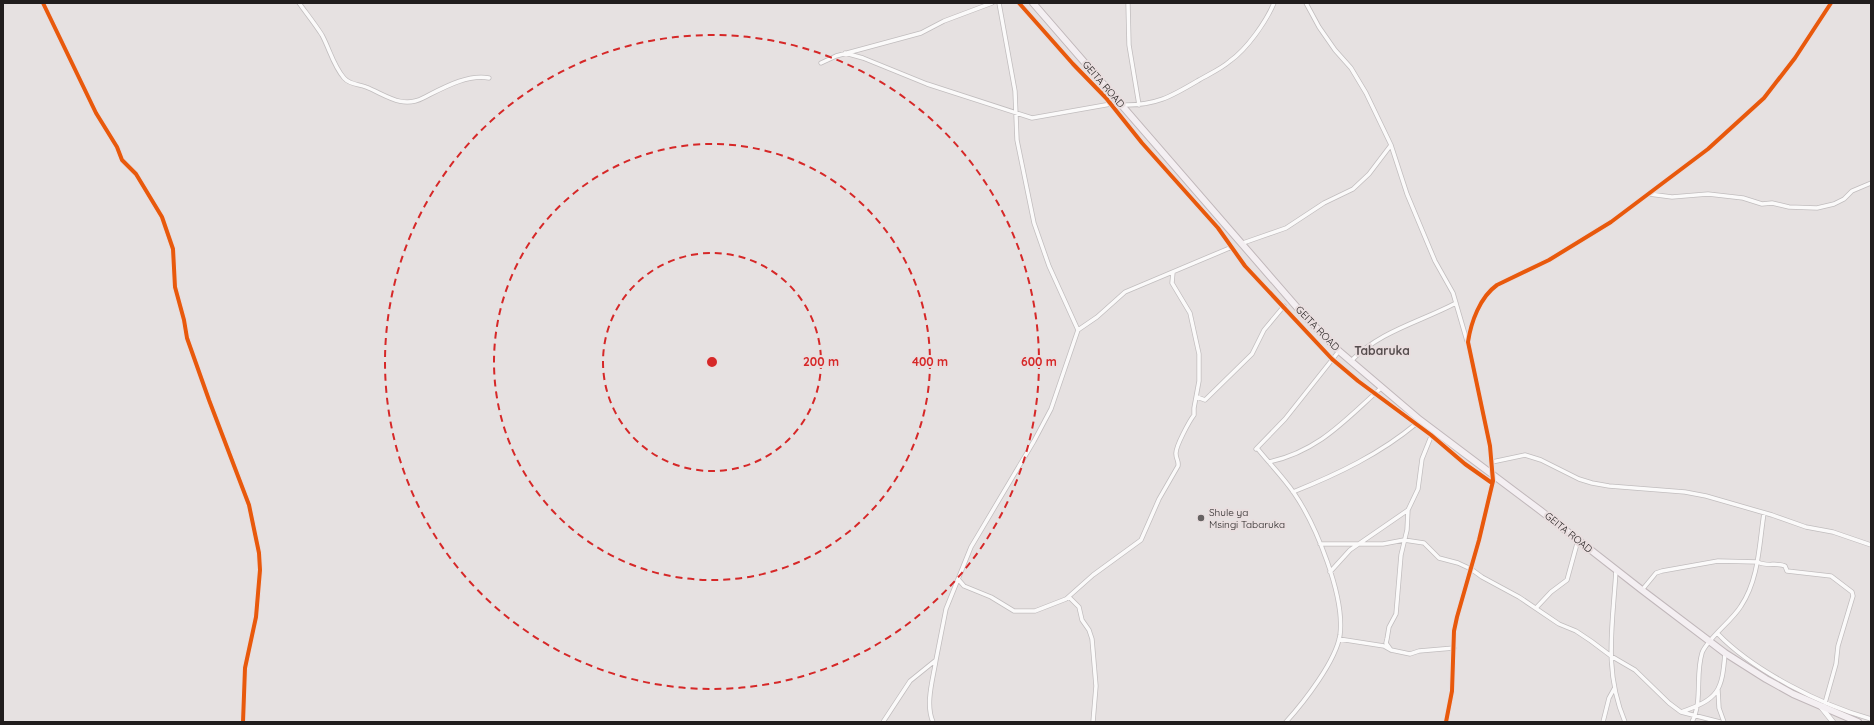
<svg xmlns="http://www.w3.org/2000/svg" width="1874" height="725" font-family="Quicksand,sans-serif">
  <rect width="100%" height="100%" fill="#e6e1e1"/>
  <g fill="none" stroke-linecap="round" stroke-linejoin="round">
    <g stroke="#c1bdbe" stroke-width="5">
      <path id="minor" d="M43 3 96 113 117 147 122 160 136 174 162 217 173 249 175 287 184 320 187 338 209 400 249 505 259 553 260 570 256 617 245 668 243 722
        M299 3C307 14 315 24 322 35 330 50 333 65 344 78 350 85 359 84 366 87 386 95 402 109 423 98 443 88 467 74 489 78
        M999 3 1015 91 1017 140 1034 223 1049 266 1078 330
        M1019 3 1073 64 1106 98 1142 143 1218 228 1245 266 1332 359 1358 381 1431 435 1465 464 1492 483
        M1128 3 1129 45 1139 105
        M1306 3 1319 27 1335 50 1351 68 1366 93 1391 145 1407 194 1435 261 1453 293 1467 341
        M845 53 863 58 927 84 1032 118 1111 104
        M821 63 836 56 921 33 944 21 992 3
        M1122 105C1156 106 1172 96 1199 80 1209 74 1221 69 1230 61 1247 49 1266 22 1274 3
        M1649 194 1672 197 1708 194 1743 198 1762 204 1772 203 1789 207 1817 208 1834 204 1844 199 1852 191 1871 183
        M1243 243 1286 228 1324 203 1353 189 1369 174 1391 145
        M1351 361C1380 331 1420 322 1456 303
        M1197 397 1205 400 1252 354 1264 330 1284 306
        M1257 448C1269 463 1283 477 1294 493 1316 525 1345 596 1340 635 1336 661 1304 702 1286 722
        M1256 449 1285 419 1339 351
        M1269 462C1319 451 1345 420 1381 388
        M1492 462 1525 455 1541 460 1579 479 1592 483 1609 486 1685 492 1706 496 1772 515 1806 527 1833 532 1871 545
        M1293 492C1338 474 1380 454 1417 423
        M1320 544H1383L1404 540 1424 543 1439 558 1458 563 1471 569 1482 577 1519 597 1559 624 1576 631 1591 641 1611 656 1635 670 1669 703 1681 712 1720 722
        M1616 570C1613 624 1603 670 1625 722
        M1330 572 1350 550 1408 510
        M958 579 964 586 991 597 1014 611H1035L1066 599 1093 575 1141 540 1159 499 1178 466C1179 461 1176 459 1176 454 1175 447 1190 420 1194 415V408L1199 381V354L1190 313 1172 283 1173 272
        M1642 590 1656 573 1662 571 1718 561 1758 562C1766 567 1777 562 1785 566L1787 571 1831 576 1852 592 1853 596 1838 646 1836 664 1825 703
        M1069 597 1079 607 1082 620 1089 630 1092 639 1096 686 1093 722
        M1536 608 1551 592 1567 580 1578 540
        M1718 634C1754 671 1821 705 1871 719
        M1339 639 1384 646 1391 650 1410 654 1419 651 1454 648
        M1391 650 1386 643 1387 639 1389 627 1396 614 1401 555 1407 530 1408 510 1418 489 1422 459 1432 434
        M1718 690 1719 708 1724 722
        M1681 712C1719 699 1722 691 1725 653
        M883 722 910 681 936 660 946 609 971 547 1034 441 1051 409 1078 330 1097 317 1125 292 1232 247
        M933 722C925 704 933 679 936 660
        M1446 722 1452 691 1454 631 1457 617 1479 540 1493 481 1490 446 1468 342C1471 322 1480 297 1497 285L1549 260 1611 222 1708 149 1764 98 1795 58 1831 3
        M1603 722 1609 698 1614 689
        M1692 722C1703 700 1695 676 1702 653 1707 639 1732 621 1741 606 1759 579 1759 545 1764 513"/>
    </g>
    <g stroke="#c1bdbe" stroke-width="6">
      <path id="tertiary" d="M1821 707 1833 722"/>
    </g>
    <g stroke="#c0b7ba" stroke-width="8">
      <path id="trunk" d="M1033 3 1301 312 1339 351 1420 420 1541 511 1642 590 1725 653 1766 679 1793 694 1858 722"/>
    </g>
    <use href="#minor" stroke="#fbfafa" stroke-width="3.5"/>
    <use href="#tertiary" stroke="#fbfafa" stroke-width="4.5"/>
    <use href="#trunk" stroke="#f4eff2" stroke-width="6"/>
    <g stroke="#e9dedf" stroke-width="6">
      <path id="cycleway" d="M43 3 96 113 117 147 122 160 136 174 162 217 173 249 175 287 184 320 187 338 209 400 249 505 259 553 260 570 256 617 245 668 243 722
        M1019 3 1073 64 1106 98 1142 143 1218 228 1245 266 1332 359 1358 381 1431 435 1465 464 1492 483
        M1446 722 1452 691 1454 631 1457 617 1479 540 1493 481 1490 446 1468 342C1471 322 1480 297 1497 285L1549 260 1611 222 1708 149 1764 98 1795 58 1831 3"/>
    </g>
    <use href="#cycleway" stroke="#e8590c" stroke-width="4"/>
  </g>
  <g fill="none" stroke="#d62828" stroke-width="2" stroke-dasharray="7 5">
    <circle cx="712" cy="362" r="109"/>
    <circle cx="712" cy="362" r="218"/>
    <circle cx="712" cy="362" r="327"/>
  </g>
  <circle fill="#666262" stroke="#e9dedf" stroke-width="1.5" cx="1201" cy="518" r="4"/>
  <g text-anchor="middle" stroke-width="4" stroke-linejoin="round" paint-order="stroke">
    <g font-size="10" fill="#211d1d" stroke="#e9dedf">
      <text transform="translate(1104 84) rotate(49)" y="4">GEITA ROAD</text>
      <text transform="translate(1318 328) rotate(46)" y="4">GEITA ROAD</text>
      <text transform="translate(1569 532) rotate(39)" y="4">GEITA ROAD</text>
    </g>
    <g font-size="10" fill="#211d1d" stroke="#e9dedf" text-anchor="start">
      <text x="1209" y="516">Shule ya<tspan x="1209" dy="12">Msingi Tabaruka</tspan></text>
    </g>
    <g font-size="12" font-weight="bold" fill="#554c4d" stroke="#e9dedf">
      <text x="1382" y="355">Tabaruka</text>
    </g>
  </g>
  <circle cx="712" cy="362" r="6" fill="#d62828" stroke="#e9dedf" stroke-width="2"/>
  <g font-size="12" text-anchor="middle" font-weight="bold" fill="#d62828" stroke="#e9dedf" stroke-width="4" stroke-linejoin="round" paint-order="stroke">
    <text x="821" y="366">200 m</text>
    <text x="930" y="366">400 m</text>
    <text x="1039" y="366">600 m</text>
  </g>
  <rect width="1874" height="725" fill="none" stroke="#211d1d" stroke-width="8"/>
</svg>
